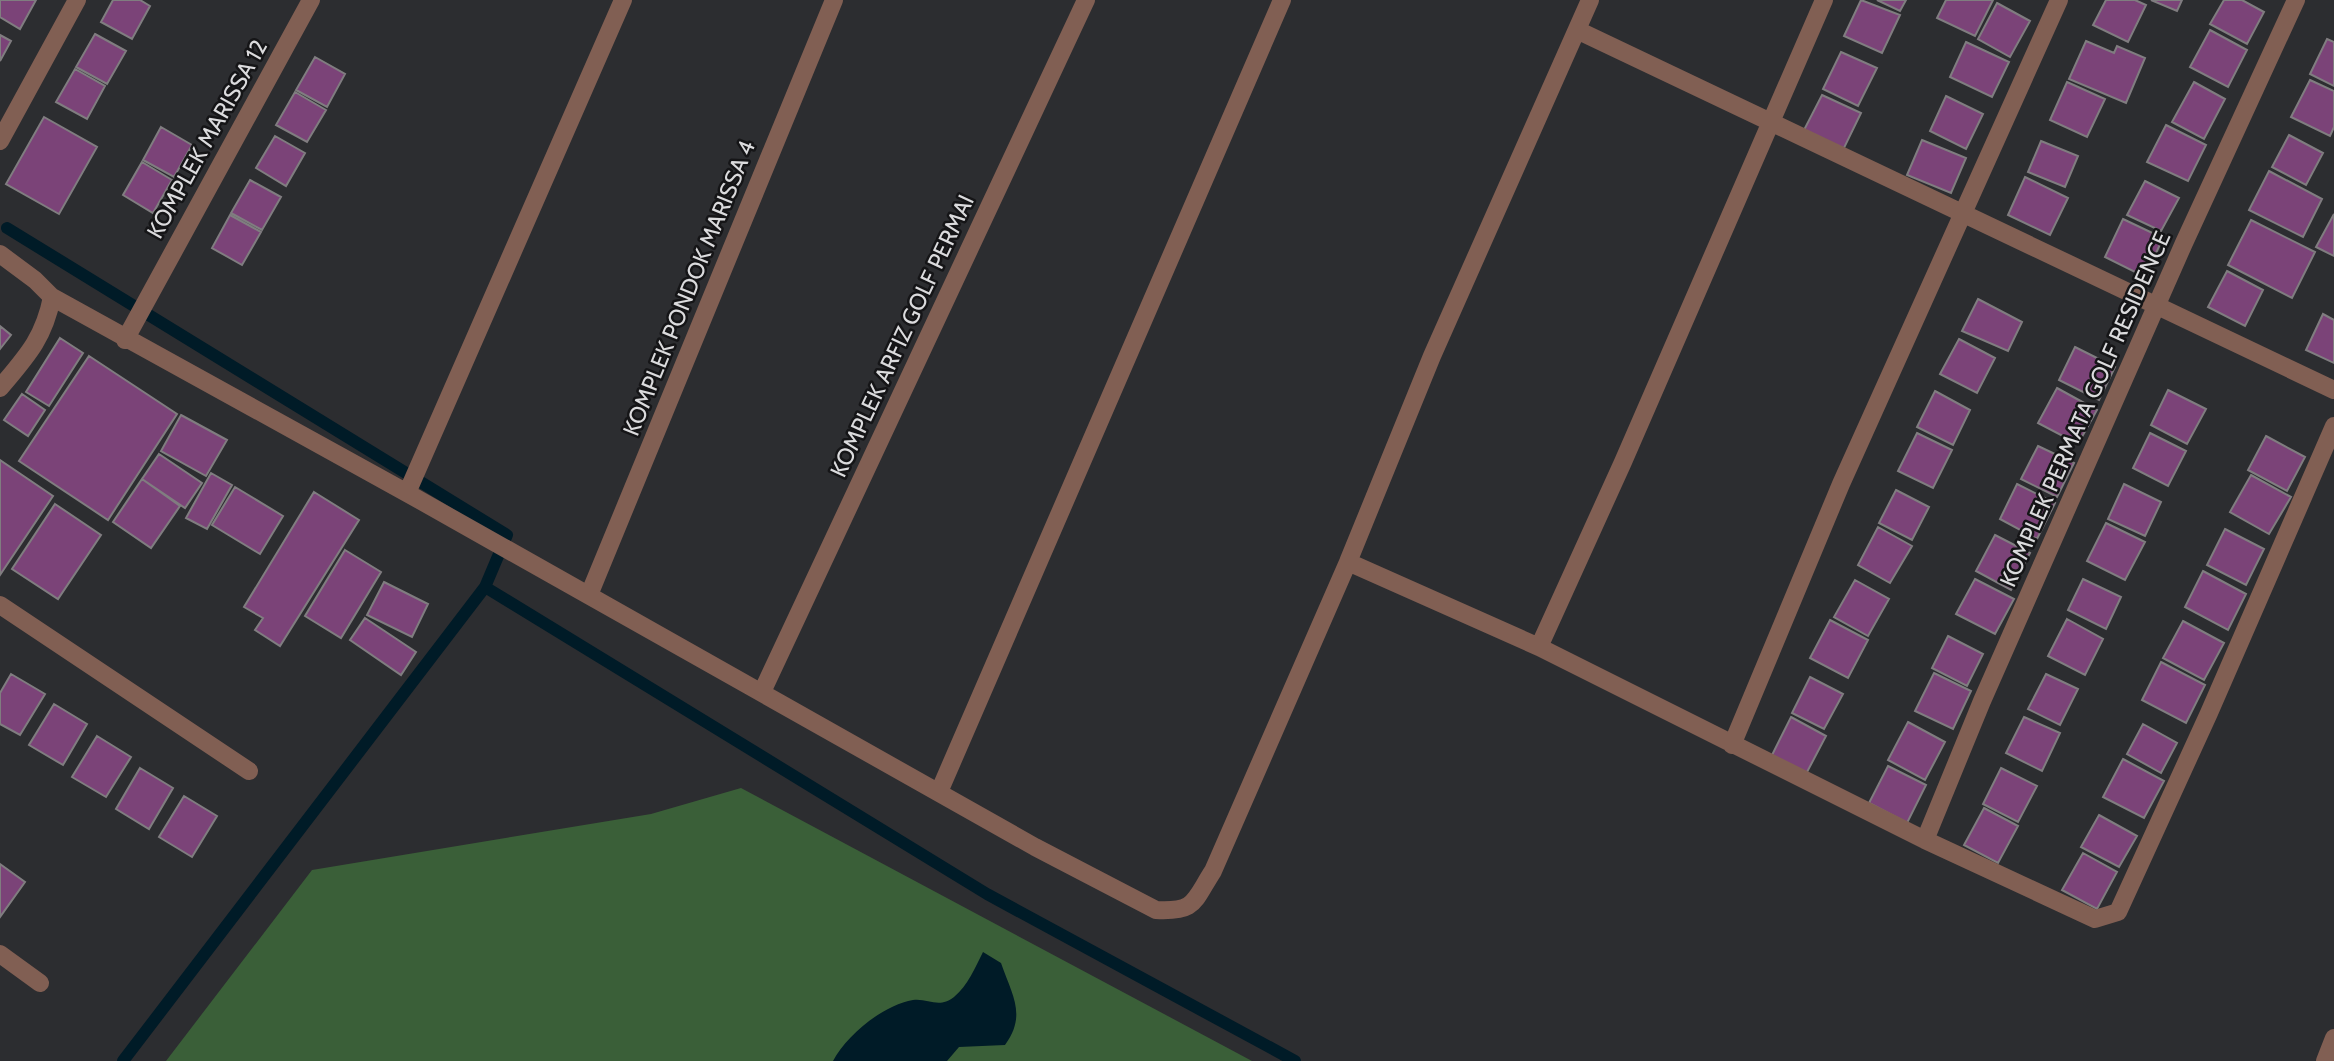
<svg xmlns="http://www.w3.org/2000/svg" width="2334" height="1061" font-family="Cabin,sans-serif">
  <rect width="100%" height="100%" fill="#2c2d30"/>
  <path fill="#3a5f38" d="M741 788 1252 1061H166L312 870 651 814Z"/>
  <path fill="#001b27" d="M983 952 1001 963C1012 995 1027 1015 1005 1045L959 1047 947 1061H833C847 1035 883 1005 913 1000 928 998 939 1009 954 997 968 985 975 968 983 952Z"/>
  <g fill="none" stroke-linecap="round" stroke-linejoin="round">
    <path stroke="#001b27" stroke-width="12" d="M7 228 507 535 485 587 123 1061
      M485 587 987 894 1295 1061"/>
  </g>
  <path fill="#7b4378" stroke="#807d80" stroke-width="2" d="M0 0H36L20 29 0 17Z
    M113 0H140L150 6 132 39 101 22Z
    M1861 0 1900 15 1882 53 1844 36Z
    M1877 0H1906L1900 11Z
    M1946 0H1993L1975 36 1937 18Z
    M2106 0H2135L2146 5 2128 42 2093 25Z
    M2151 0H2182L2177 11Z
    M2224 0H2242L2264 12 2247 44 2210 24Z
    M1997 3 2030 21 2010 57 1978 39Z
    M2210 30 2247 50 2228 87 2190 67Z
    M95 34 126 51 107 84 76 67Z
    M0 35 11 41 0 61Z
    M2327 39 2334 42V86L2310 74Z
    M2086 41 2114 53 2117 46 2145 58 2126 103 2069 79Z
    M1966 42 2009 62 1992 97 1950 77Z
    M1841 52 1877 68 1858 106 1823 89Z
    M315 57 345 74 327 107 296 90Z
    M75 69 105 86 87 119 56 102Z
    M2310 80 2334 91V127L2330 136 2291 117Z
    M2067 82 2105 99 2087 137 2050 120Z
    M2194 82 2225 99 2204 139 2172 122Z
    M295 92 326 110 307 142 276 125Z
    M1822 95 1861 113 1843 150 1804 130Z
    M1946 96 1983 114 1966 149 1930 131Z
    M44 117 97 147 59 214 6 184Z
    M2166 125 2206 145 2188 181 2147 162Z
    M161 127 192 145 174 177 143 160Z
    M2289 135 2323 153 2306 185 2272 167Z
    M275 136 305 153 286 186 256 168Z
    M1922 140 1966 158 1951 193 1907 175Z
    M2041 141 2078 156 2065 187 2028 172Z
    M142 162 172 180 153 213 123 195Z
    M2269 171 2322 199 2303 237 2249 210Z
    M2025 177 2068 198 2050 235 2008 215Z
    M250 180 281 197 262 230 231 213Z
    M2145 181 2179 198 2161 231 2127 215Z
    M2334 214V256L2316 247Z
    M230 215 261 232 242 265 212 248Z
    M2123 219 2163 238 2145 277 2105 257Z
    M2251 220 2315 252 2292 298 2228 265Z
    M2227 271 2263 290 2245 326 2208 307Z
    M1978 299 2022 322 2008 351 1962 331Z
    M2323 314 2334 320V363L2306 350Z
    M0 326 11 335 0 349Z
    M60 338 83 353 49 406 26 392Z
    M1959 339 1995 358 1977 393 1940 374Z
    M2075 347 2115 367 2099 400 2059 380Z
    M89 356 177 414 108 520 19 461Z
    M2057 388 2097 410 2078 444 2038 423Z
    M2168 390 2206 409 2187 444 2151 425Z
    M1935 391 1970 410 1953 445 1917 427Z
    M22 394 45 410 28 436 4 420Z
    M181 415 227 440 206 476 161 451Z
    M1917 433 1952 450 1933 488 1898 471Z
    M2150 433 2186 451 2168 486 2133 468Z
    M2266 436 2305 457 2287 491 2248 470Z
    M2038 446 2074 463 2057 497 2021 479Z
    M159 454 202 483 185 508 142 479Z
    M0 460 53 496 0 575Z
    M211 473 232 485 207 529 186 518Z
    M2251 475 2291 497 2269 534 2230 512Z
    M142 479 180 506 151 548 113 522Z
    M2017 484 2055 503 2037 539 2000 519Z
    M2124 484 2161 502 2145 536 2108 519Z
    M235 487 283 516 260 554 212 525Z
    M1896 490 1929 507 1912 540 1879 523Z
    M314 492 359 520 280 646 255 630 263 618 244 607Z
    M55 504 101 535 58 599 12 569Z
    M2106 523 2145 542 2125 580 2087 561Z
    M1878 527 1912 546 1890 583 1858 565Z
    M2225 529 2264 549 2246 585 2207 565Z
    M1995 535 2030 553 2011 590 1976 571Z
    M345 550 381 572 341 638 305 616Z
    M2203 571 2246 594 2228 630 2185 607Z
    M1975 579 2014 599 1995 634 1956 614Z
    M2083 579 2121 597 2106 629 2068 610Z
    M1855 580 1889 599 1868 636 1834 617Z
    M384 582 428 604 412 637 367 615Z
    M365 618 416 652 401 675 350 640Z
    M2067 619 2103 639 2085 675 2048 656Z
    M1830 620 1868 640 1848 678 1810 658Z
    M2183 621 2224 643 2204 680 2163 658Z
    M1948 636 1983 654 1967 686 1932 668Z
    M2161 662 2205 685 2186 723 2142 700Z
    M1934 673 1971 691 1953 729 1915 711Z
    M11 674 45 694 20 735 0 724V693Z
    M2046 674 2078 689 2060 725 2028 709Z
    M1810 677 1843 694 1824 729 1792 713Z
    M54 704 87 724 63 765 29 745Z
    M1791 717 1826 736 1806 774 1772 755Z
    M2024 717 2060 733 2042 771 2006 753Z
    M1908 722 1945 742 1925 780 1888 760Z
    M2143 724 2177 743 2161 773 2127 754Z
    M97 736 131 757 106 797 72 777Z
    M2123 759 2164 781 2144 818 2103 797Z
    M1888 766 1926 785 1907 823 1869 803Z
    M140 768 173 788 149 829 116 809Z
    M2001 768 2037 786 2018 822 1983 804Z
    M184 796 217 816 192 857 159 837Z
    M1984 808 2018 826 1998 863 1964 845Z
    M2099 815 2137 836 2119 867 2081 847Z
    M2083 853 2117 872 2097 909 2062 890Z
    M0 864 25 882 0 917Z"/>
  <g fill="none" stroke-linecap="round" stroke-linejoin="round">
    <path stroke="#815f53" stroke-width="18" d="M1577 30 2334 390
      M0 141 77 0
      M0 254 35 280 52 297C44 338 27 356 0 388
      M52 297 407 493 1035 847 1156 910C1196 912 1193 902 1213 871L1348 562 1432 356 1590 0
      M125 340 311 0
      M407 493 623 0
      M1348 562 1539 647 1925 840 2095 919 2118 912 2209 713 2334 426
      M589 595 834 0
      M0 605 249 771
      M1539 647 1623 462 1824 0
      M762 692 1086 0
      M1732 745 1841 484 2059 0
      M939 792 1282 0
      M1925 840 1982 701 2184 243 2296 0
      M0 954 40 983
      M2325 1061 2334 1038"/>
  </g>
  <g text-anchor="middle" stroke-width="5" stroke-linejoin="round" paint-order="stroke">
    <g font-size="23" fill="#dbdbdd" stroke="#151517">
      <text transform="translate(207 139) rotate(-61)" y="8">KOMPLEK MARISSA 12</text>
      <text transform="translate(689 288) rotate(-68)" y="8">KOMPLEK PONDOK MARISSA 4</text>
      <text transform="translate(902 336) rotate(-65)" y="8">KOMPLEK ARFIZ GOLF PERMAI</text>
      <text transform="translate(2085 409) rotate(-66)" y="8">KOMPLEK PERMATA GOLF RESIDENCE</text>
    </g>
  </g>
</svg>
